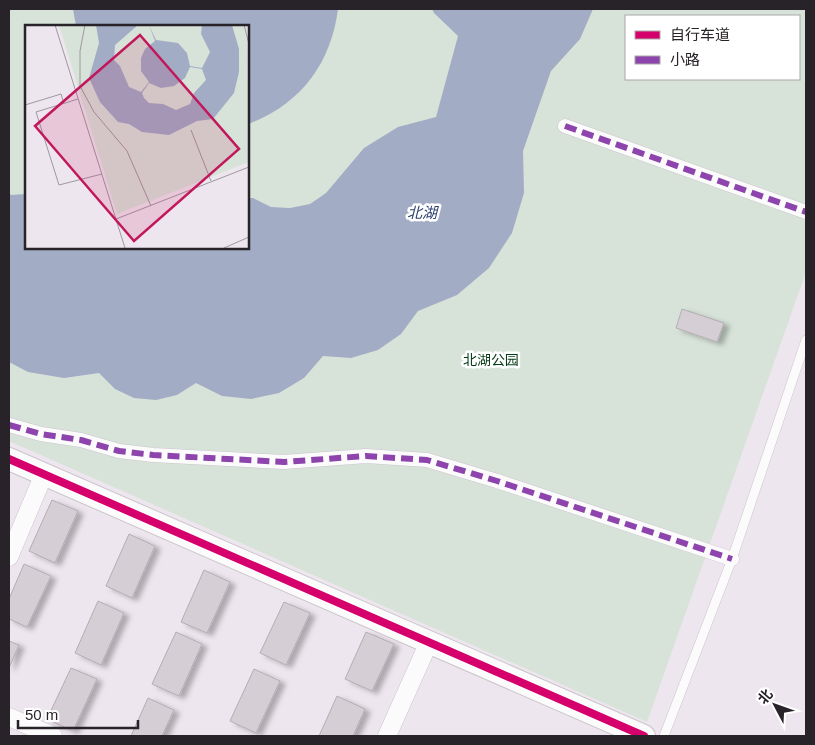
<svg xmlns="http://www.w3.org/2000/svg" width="815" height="745" font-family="Helvetica,'Noto Sans SC',sans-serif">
  <defs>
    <filter id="shadow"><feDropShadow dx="5.5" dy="3" stdDeviation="2.5" flood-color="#0004"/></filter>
  </defs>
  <rect width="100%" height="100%" fill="#eee6ee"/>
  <path fill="#d7e3d9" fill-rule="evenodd" d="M9 9H806V272L647 722 9 441ZM626 16H799V79H626ZM26 26H248V248H26Z"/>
  <path fill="#a2acc5" d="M73 9H338C331 64 300 105 248 124V26H76Z
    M432 9H593L580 39 551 71 523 151 524 193 512 233 489 268 457 295 418 311 401 334 378 350 351 358 323 356 304 378 279 393 251 399 222 396 196 383 177 395 156 400 134 398 115 389 99 373 64 378 28 372 9 362V192L11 195 26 194V248H248V198H253L271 207 290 208 310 204 326 193 364 148 398 127 436 117 458 36 434 13Z"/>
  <path fill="#d5ced4" stroke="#b3adb3" filter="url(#shadow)" d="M682 309 724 323 717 342 676 328Z
    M52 500 78 511 55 563 29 551Z
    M129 534 155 546 132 598 106 586Z
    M24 564 51 576 27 627 9 619V599Z
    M204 570 230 582 207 633 181 622Z
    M98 601 124 613 101 665 75 653Z
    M284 602 310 613 286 665 260 653Z
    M176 632 202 644 179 696 152 684Z
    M366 632 394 644 372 691 345 679Z
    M9 641 19 645 9 668Z
    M71 668 97 679 73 731 47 719Z
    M254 669 280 681 256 733 230 721Z
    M337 696 365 709 353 736H319Z
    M148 698 174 710 162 736H131Z"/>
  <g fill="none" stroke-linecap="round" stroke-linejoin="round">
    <g stroke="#cbc5cb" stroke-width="10">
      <path id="service" d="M664 736 732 559 806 340"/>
    </g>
    <g stroke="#cbc5cb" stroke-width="15">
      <path id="pedestrian" d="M565 126 806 212
        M9 425 41 434 81 440 119 451 153 455 284 462 366 456 427 460 497 481 732 559"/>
    </g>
    <g stroke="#cbc5cb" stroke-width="19">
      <path id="minor" d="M9 557 44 474
        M9 717 53 736
        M387 736 429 642"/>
    </g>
    <g stroke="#cbc5cb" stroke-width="24">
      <path id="tertiary" d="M9 459 644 736"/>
    </g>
    <use href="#service" stroke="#fcfbfc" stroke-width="9"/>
    <use href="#pedestrian" stroke="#fcfbfc" stroke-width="14"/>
    <use href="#minor" stroke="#fcfbfc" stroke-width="18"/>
    <use href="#tertiary" stroke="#fcfbfc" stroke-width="22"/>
    <path stroke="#8e44ad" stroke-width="6" stroke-dasharray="12 6" stroke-linecap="butt" d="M565 126 806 212
      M9 425 41 434 81 440 119 451 153 455 284 462 366 456 427 460 497 481 732 559"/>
    <g stroke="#fff" stroke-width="11">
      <path id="cycleway" d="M9 459 644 736"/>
    </g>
    <use href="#cycleway" stroke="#d6006c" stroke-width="8"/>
  </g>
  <g text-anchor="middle" stroke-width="5" stroke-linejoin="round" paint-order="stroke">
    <g font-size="14" fill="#053b16" stroke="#fff">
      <text x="491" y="365">北湖公园</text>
    </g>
    <g font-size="15" font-style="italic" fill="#2e4371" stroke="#fff">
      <text x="422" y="218">北湖</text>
    </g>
  </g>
  <g transform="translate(25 25)">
    <rect width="224" height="224" fill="#eee6ee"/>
    <path d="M34 0H222L224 137 92 189Z" fill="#d7e3d9"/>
    <path d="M71 0H113L90 20 89 35 95 41 104 62 116 67 124 57 116 46V33L120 24 130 16 124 0 131 15 153 18 162 28 165 41 177 43 185 27 176 9 177 0H207L214 24V47L209 68 188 94 172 96 144 110 117 107 104 99 93 97 75 77 64 53 74 18ZM165 42 177 44 181 55 169 68 165 79 151 85 138 79 124 78 119 73 117 68 124 58 136 63 149 61 160 53Z" fill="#a2acc5" fill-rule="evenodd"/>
    <path fill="none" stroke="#9f989f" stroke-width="1" d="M30 0 100 223M60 0 55 26V61L69 87 102 126 126 181M219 0 224 19M53 74 11 87 34 160 77 149M0 80 36 69 39 79M166 105 186 156M91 194 224 142M199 223 224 212"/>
    <path fill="#c2185b" fill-opacity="0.15" stroke="#c2185b" stroke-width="2.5" d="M115 10 214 124 109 216 10 101Z"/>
    <rect width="224" height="224" fill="none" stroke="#282328" stroke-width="2.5"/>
  </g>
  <rect width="815" height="745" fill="none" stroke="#282328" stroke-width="20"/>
  <rect x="625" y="15" width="175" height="65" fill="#ffffff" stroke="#a9a7a9"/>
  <rect x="635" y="31" width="25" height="8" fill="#d6006c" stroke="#a9a7a9"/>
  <text x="670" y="40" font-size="15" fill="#282328">自行车道</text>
  <rect x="635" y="56" width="25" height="8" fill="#8e44ad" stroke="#a9a7a9"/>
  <text x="670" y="65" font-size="15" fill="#282328">小路</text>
  <g transform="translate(775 705) rotate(311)" stroke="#ffffff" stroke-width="4" paint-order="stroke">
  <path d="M0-4L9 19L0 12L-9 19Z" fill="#282328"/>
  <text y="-8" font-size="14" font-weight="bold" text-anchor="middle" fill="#282328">北</text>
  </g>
  <path d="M18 720v8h120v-8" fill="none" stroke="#282328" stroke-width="2.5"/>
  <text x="25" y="720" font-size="15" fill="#282328" stroke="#ffffff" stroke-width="4" paint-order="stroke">50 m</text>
</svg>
